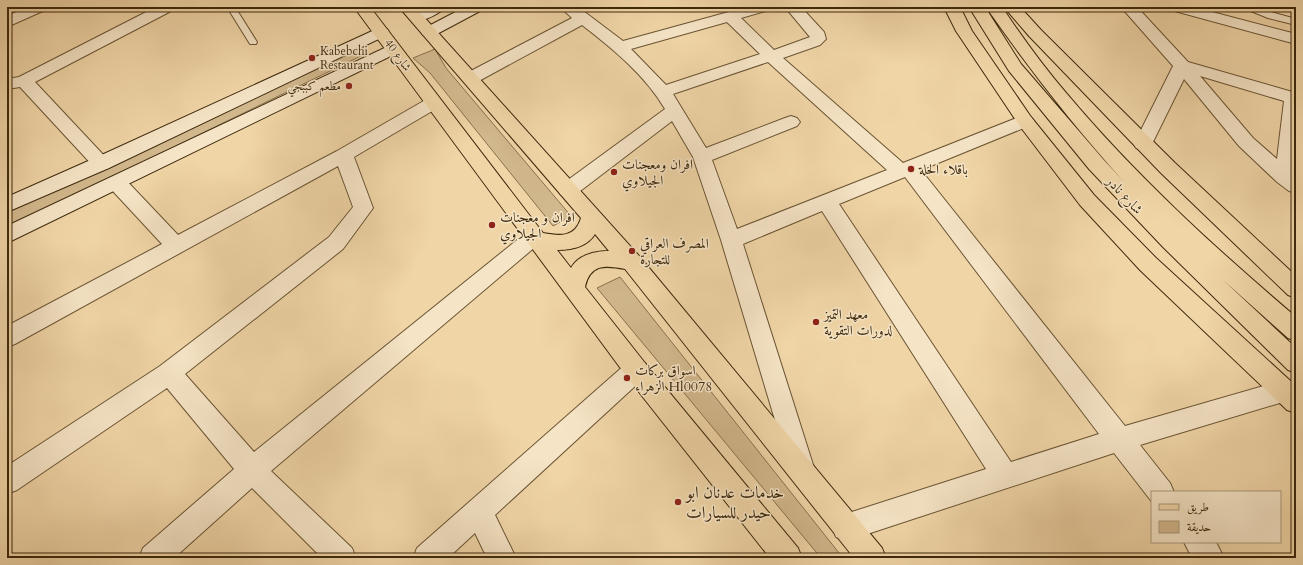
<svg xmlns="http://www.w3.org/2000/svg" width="1303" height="565" font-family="Cardo,Amiri,serif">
  <rect width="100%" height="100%" fill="#f0d5a7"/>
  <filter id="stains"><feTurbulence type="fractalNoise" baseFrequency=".005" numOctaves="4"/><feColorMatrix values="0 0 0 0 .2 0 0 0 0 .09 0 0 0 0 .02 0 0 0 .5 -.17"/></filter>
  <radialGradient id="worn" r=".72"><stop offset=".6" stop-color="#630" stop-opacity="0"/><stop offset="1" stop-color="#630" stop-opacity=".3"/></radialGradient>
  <path fill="#d2b88d" stroke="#88704c" d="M353 48 363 55 7 228V213Z
    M435 49 446 68 571 216 553 226 430 73 413 58Z
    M620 277 843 558H821L597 288Z"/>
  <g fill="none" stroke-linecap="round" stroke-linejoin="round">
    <g stroke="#6a5433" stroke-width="2">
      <path id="lane" d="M227 7H235L257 42 256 44H250Z
        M1241 7H1253L1296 19V25L1268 18Z"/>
    </g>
    <g stroke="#6a5433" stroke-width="2">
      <path id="street" d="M28 7H48L45 10 7 27V16Z
        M156 7H176L173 10 35 82 111 163 109 168 102 169 95 168 20 87 7 89V79L19 77Z
        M560 7H578L623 41 747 7H772L769 10 741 18 774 50 810 37 785 7H801L824 32 826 39 820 45 783 58 903 163 1019 117 1025 115 1031 117 1034 121 1031 125 921 170 1125 426 1284 380 1293 383 1296 390 1293 399 1140 445 1170 483 1174 492H1152V502L1114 453 846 541 836 537 832 527 836 517 986 469 822 211 743 244 815 471 811 480 802 484 793 480 721 240 693 157 672 121 575 195 568 197 561 195 558 190 561 185 665 109C645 75 613 49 582 25L477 82 471 83 465 82 463 78 465 74 572 18ZM727 22 760 54 666 85 631 49ZM768 62 887 170 737 229 712 160 797 126 800 122 797 118 791 116 785 118 706 148 673 94ZM905 177 1099 434 1011 462 839 204Z
        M1121 7H1137L1188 62 1296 93V154L1294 174 1296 175V193L1289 191 1277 182 1239 146 1184 79 1150 148 1143 150 1136 148 1134 144 1173 66ZM1200 76 1284 101 1277 159 1253 138Z
        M1168 7H1193L1296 34V44L1171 10Z
        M433 98 439 99 442 103 439 107 354 157 373 208 343 249 185 374 254 452 527 232 534 229 541 232 544 237 541 242 271 471 352 548 356 558H322L252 488 174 558H139L143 548 234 469 167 388 17 490 7 494V466L160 366 329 237 353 207 338 166 15 344 7 347V326L162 244 110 188 107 183 110 178 117 176 124 178 178 235 337 151 427 99Z
        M636 360 645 363 648 370 645 377 495 515 516 558H487L475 533 448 558H413L417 548 627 363Z
        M1184 542H1216L1224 558H1192Z"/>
    </g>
    <g stroke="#3d290c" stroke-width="2">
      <path id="secondary" d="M425 7H445C439 15 420 23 411 20L408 17 411 14Z
        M465 7H485L482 10 435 35 429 37 423 35 421 32 423 29Z
        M381 27 387 29 389 32 387 35 109 168 7 212V197L95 158Z
        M393 44 399 46 401 49 399 52 7 243V226Z"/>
    </g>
    <g stroke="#3d290c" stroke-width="2">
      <path id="primary" d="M354 7H370L543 233C560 236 575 238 581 218L399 7H415L640 257 882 548 886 558H854L625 269C605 265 590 264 585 287L645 363 798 548 802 558H770L627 377ZM595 234 609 251C595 251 578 255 571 268L557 250C571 250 587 247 595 234Z
        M944 7H960L972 31 1031 117 1094 195 1156 258 1296 386V413L1287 410 1140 270 1080 205 1019 125 956 31Z
        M969 7H985L1021 64 1103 159 1124 182C1074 126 1029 69 986 7H1002C1022 37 1043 66 1067 94 1136 176 1215 248 1296 317V341L1288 338 1222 279 1296 348V373L1288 370 1163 247 1089 169 1009 71Z
        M1004 7H1020L1041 30 1175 163 1296 276V298L1288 295 1161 173 1029 36Z"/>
    </g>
    <use href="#lane" fill="#f5e4c6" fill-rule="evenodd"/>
    <use href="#street" fill="#f5e4c6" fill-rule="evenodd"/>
    <use href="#secondary" fill="#f5e4c6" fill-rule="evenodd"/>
    <use href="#primary" fill="#f0d5a7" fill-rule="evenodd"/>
  </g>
  <g fill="#8f2418" stroke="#f5e4c6" stroke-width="1.5">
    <circle cx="312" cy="58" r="4"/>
    <circle cx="349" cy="86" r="4"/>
    <circle cx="911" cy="169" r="4"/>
    <circle cx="614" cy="172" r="4"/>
    <circle cx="492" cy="225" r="4"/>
    <circle cx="632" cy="251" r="4"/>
    <circle cx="816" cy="322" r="4"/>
    <circle cx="627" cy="378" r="4"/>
    <circle cx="678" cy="502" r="4"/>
  </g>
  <g text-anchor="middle" stroke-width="3" stroke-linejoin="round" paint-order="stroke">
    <g font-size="12" fill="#3d290c" stroke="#f5e4c6" text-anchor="start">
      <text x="320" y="55">Kabebchi<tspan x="320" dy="14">Restaurant</tspan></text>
      <text x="341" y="90" text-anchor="end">مطعم كببجي</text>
    </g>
    <g font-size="12" fill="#3d290c" stroke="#f5e4c6">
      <text transform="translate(398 55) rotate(54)" y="4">شارع 40</text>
    </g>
    <g font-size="14" fill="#3d290c" stroke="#f5e4c6" text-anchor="start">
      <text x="622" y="169">افران ومعجنات<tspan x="622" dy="16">الجيلاوي</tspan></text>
      <text x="919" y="174">باقلاء الحلة</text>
      <text x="500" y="222">افران و معجنات<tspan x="500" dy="16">الجيلاوي</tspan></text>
      <text x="640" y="248">المصرف العراقي<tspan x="640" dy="16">للتجارة</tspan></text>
      <text x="824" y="319">معهد التميز<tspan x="824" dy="16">لدورات التقوية</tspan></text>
      <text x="635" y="375">اسواق بركات<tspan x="635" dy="16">الزهراء Hl0078</tspan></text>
    </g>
    <g font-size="14" fill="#3d290c" stroke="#f5e4c6">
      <text transform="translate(1125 195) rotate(47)" y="5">شارع نادر</text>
    </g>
    <g font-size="17" fill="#3d290c" stroke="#f5e4c6" text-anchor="start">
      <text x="686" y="498">خدمات عدنان ابو<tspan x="686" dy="20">حيدر للسيارات</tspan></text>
    </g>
  </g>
  <rect width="1303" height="565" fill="none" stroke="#f0d5a7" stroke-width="24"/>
  <rect x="8" y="8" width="1287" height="549" fill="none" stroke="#3d290c" stroke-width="2"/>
  <rect x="12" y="12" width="1279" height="541" fill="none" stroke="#3d290c"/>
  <rect x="1151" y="491" width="130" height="52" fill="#f5e4c6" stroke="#ab997c"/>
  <rect x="1159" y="504" width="20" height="6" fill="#f0d5a7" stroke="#ab997c"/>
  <text x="1187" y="511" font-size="12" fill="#3d290c">طريق</text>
  <rect x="1159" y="521" width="20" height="12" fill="#d2b88d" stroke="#ab997c"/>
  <text x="1187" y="531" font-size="12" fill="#3d290c">حديقة</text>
  <rect width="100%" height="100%" filter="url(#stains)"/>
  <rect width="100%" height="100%" fill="url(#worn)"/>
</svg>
